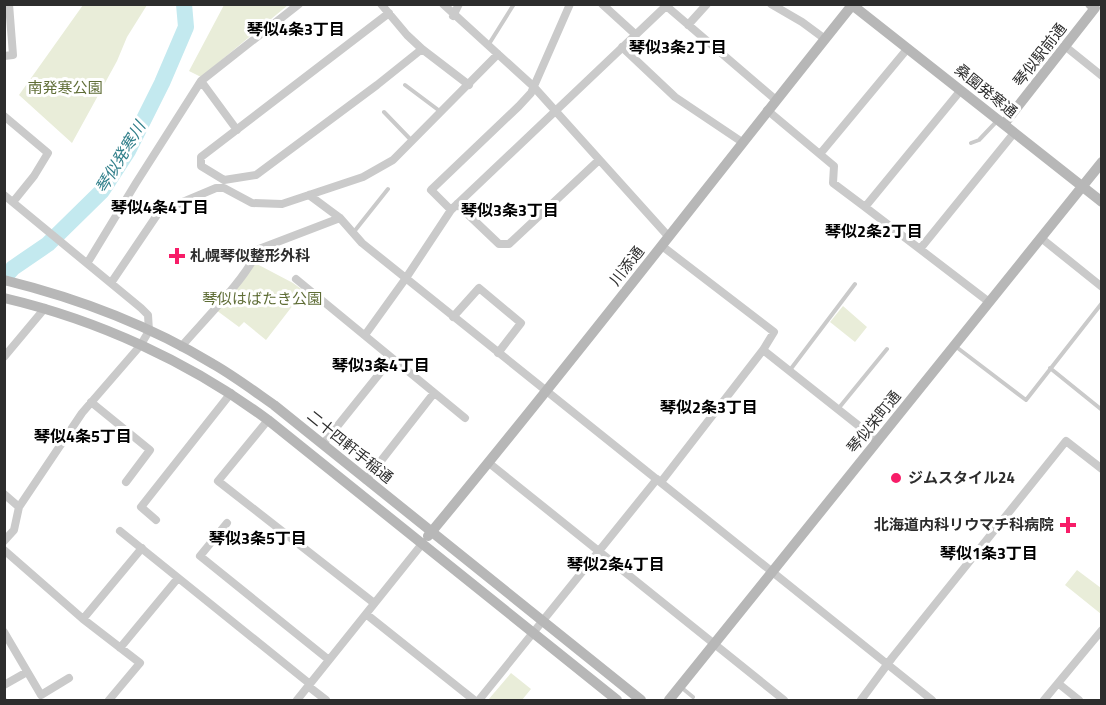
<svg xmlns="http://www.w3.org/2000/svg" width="1106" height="705" font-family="'Titillium Web','Noto Sans JP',sans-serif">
  <rect width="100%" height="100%" fill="#fff"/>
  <path fill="#e9edd9" d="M83 5H147L127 37 117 61 72 143 19 95Z
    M224 5H288L201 77 189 71Z
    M255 263 293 283 304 291 266 340 244 322 239 327 216 310Z
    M843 306 867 327 855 342 830 322Z
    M1077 570 1101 588V614L1065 585Z
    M511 673 531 689 522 700H488Z"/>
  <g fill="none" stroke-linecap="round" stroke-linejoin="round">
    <path stroke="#c3e9ef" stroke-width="16" d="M4 278 13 268 48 244 102 191 128 151 162 83 186 27 184 4"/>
    <path stroke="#cacaca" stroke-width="4" d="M489 44 514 4
      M405 85 441 112
      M384 112 412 141
      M971 143 979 140 997 121
      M353 233 388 189
      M955 346 1026 400 1102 303
      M1050 368 1102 410
      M790 370 855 284
      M838 409 887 349
      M682 688 693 697
      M4 699 5 700"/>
    <path stroke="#cacaca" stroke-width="8" d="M381 4 407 35 422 49 469 85
      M443 4 533 86 668 236
      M602 4 635 34
      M664 4 776 100
      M771 4 802 22 825 39
      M389 13 201 157V166L224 180 256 175 377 85 422 49
      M453 16 459 4
      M688 25 707 4
      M622 47 675 97 742 142
      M1066 47 1102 76
      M4 56 13 55 9 4
      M201 81 237 130
      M961 90 865 207 989 302
      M767 110 834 166 833 183 865 207
      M4 116 48 153 34 176 13 202
      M820 154 908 48
      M4 195 141 308 148 315 149 331 140 346 82 413 19 507 14 530 4 541
      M309 195 340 218 362 243 932 700
      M457 204 499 244H509L599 160
      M451 210 431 190 519 106 531 93 570 4
      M1041 238 1102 287
      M662 246 774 332 763 350
      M920 249 1014 133
      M88 262 136 183 201 81 299 4
      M296 279 465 418
      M111 283 159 212 216 188H224L252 203 282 204 363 177 393 160 498 54
      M453 317 479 288 521 323 498 353
      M365 335 406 278 451 210 666 6
      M181 347C205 319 244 281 259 249L340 218
      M4 357 45 308
      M91 402 150 450 126 482
      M268 420 218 481 374 603
      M323 444 392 358
      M489 463 784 700
      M366 480 434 393
      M661 482 763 350 878 441
      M4 494 19 507
      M156 520 141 507 231 393
      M227 523 200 556 329 660
      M120 531 310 684
      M4 550 83 619 140 663 109 700
      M366 614 474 700
      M83 619 142 548
      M4 632 41 695 69 678
      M120 648 178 578
      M1059 684 1079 700
      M4 685 27 672
      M308 686 326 700
      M297 700 422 544
      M479 700 657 479
      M861 700 892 658 1066 441 1102 469
      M1044 700 1102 630"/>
    <path stroke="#b7b7b7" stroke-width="10" d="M851 4 1102 202
      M1004 124 1095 8 1090 4
      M4 280C77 298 149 325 213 364 234 376 254 391 274 405L641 700
      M4 298C98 320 190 362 268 420L617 700
      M428 536C573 362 711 181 853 4
      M669 700 1102 162"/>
  </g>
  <g fill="#f71d68" stroke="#fff" stroke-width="2">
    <path d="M174 247h6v6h6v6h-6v6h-6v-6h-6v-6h6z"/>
    <circle cx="896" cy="478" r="6"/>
    <path d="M1065 516h6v6h6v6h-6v6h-6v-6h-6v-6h6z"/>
  </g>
  <g text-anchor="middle" stroke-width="6" stroke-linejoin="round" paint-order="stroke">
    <g font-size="15" fill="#2d2d2d" stroke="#fff">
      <text transform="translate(1040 55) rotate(-52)" y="5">琴似駅前通</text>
      <text transform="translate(986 91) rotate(39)" y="5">桑園発寒通</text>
      <text transform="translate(627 266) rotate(-52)" y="5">川添通</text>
      <text transform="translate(874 422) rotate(-51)" y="5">琴似栄町通</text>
      <text transform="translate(350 447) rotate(39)" y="5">二十四軒手稲通</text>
    </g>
    <g font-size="15" fill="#5f6d36" stroke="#fff">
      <text x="65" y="93">南発寒公園</text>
      <text x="262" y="304">琴似はばたき公園</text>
    </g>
    <g font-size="15" font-weight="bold" fill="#2d2d2d" stroke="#fff" text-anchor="start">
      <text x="190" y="261">札幌琴似整形外科</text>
      <text x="908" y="483">ジムスタイル24</text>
      <text x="1054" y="530" text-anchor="end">北海道内科リウマチ科病院</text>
    </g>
    <g font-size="16" font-weight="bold" fill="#000" stroke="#fff">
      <text x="296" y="35">琴似4条3丁目</text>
      <text x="678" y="53">琴似3条2丁目</text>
      <text x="160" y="213">琴似4条4丁目</text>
      <text x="510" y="216">琴似3条3丁目</text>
      <text x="874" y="237">琴似2条2丁目</text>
      <text x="381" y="371">琴似3条4丁目</text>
      <text x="709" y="413">琴似2条3丁目</text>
      <text x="83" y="442">琴似4条5丁目</text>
      <text x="258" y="544">琴似3条5丁目</text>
      <text x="989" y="559">琴似1条3丁目</text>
      <text x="616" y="570">琴似2条4丁目</text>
    </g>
    <g font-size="16" font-style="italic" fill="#307f8a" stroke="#fff">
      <text transform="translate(120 157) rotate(-59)" y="6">琴似発寒川</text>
    </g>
  </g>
  <rect width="1106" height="705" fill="none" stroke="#2d2d2d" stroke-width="12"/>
</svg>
